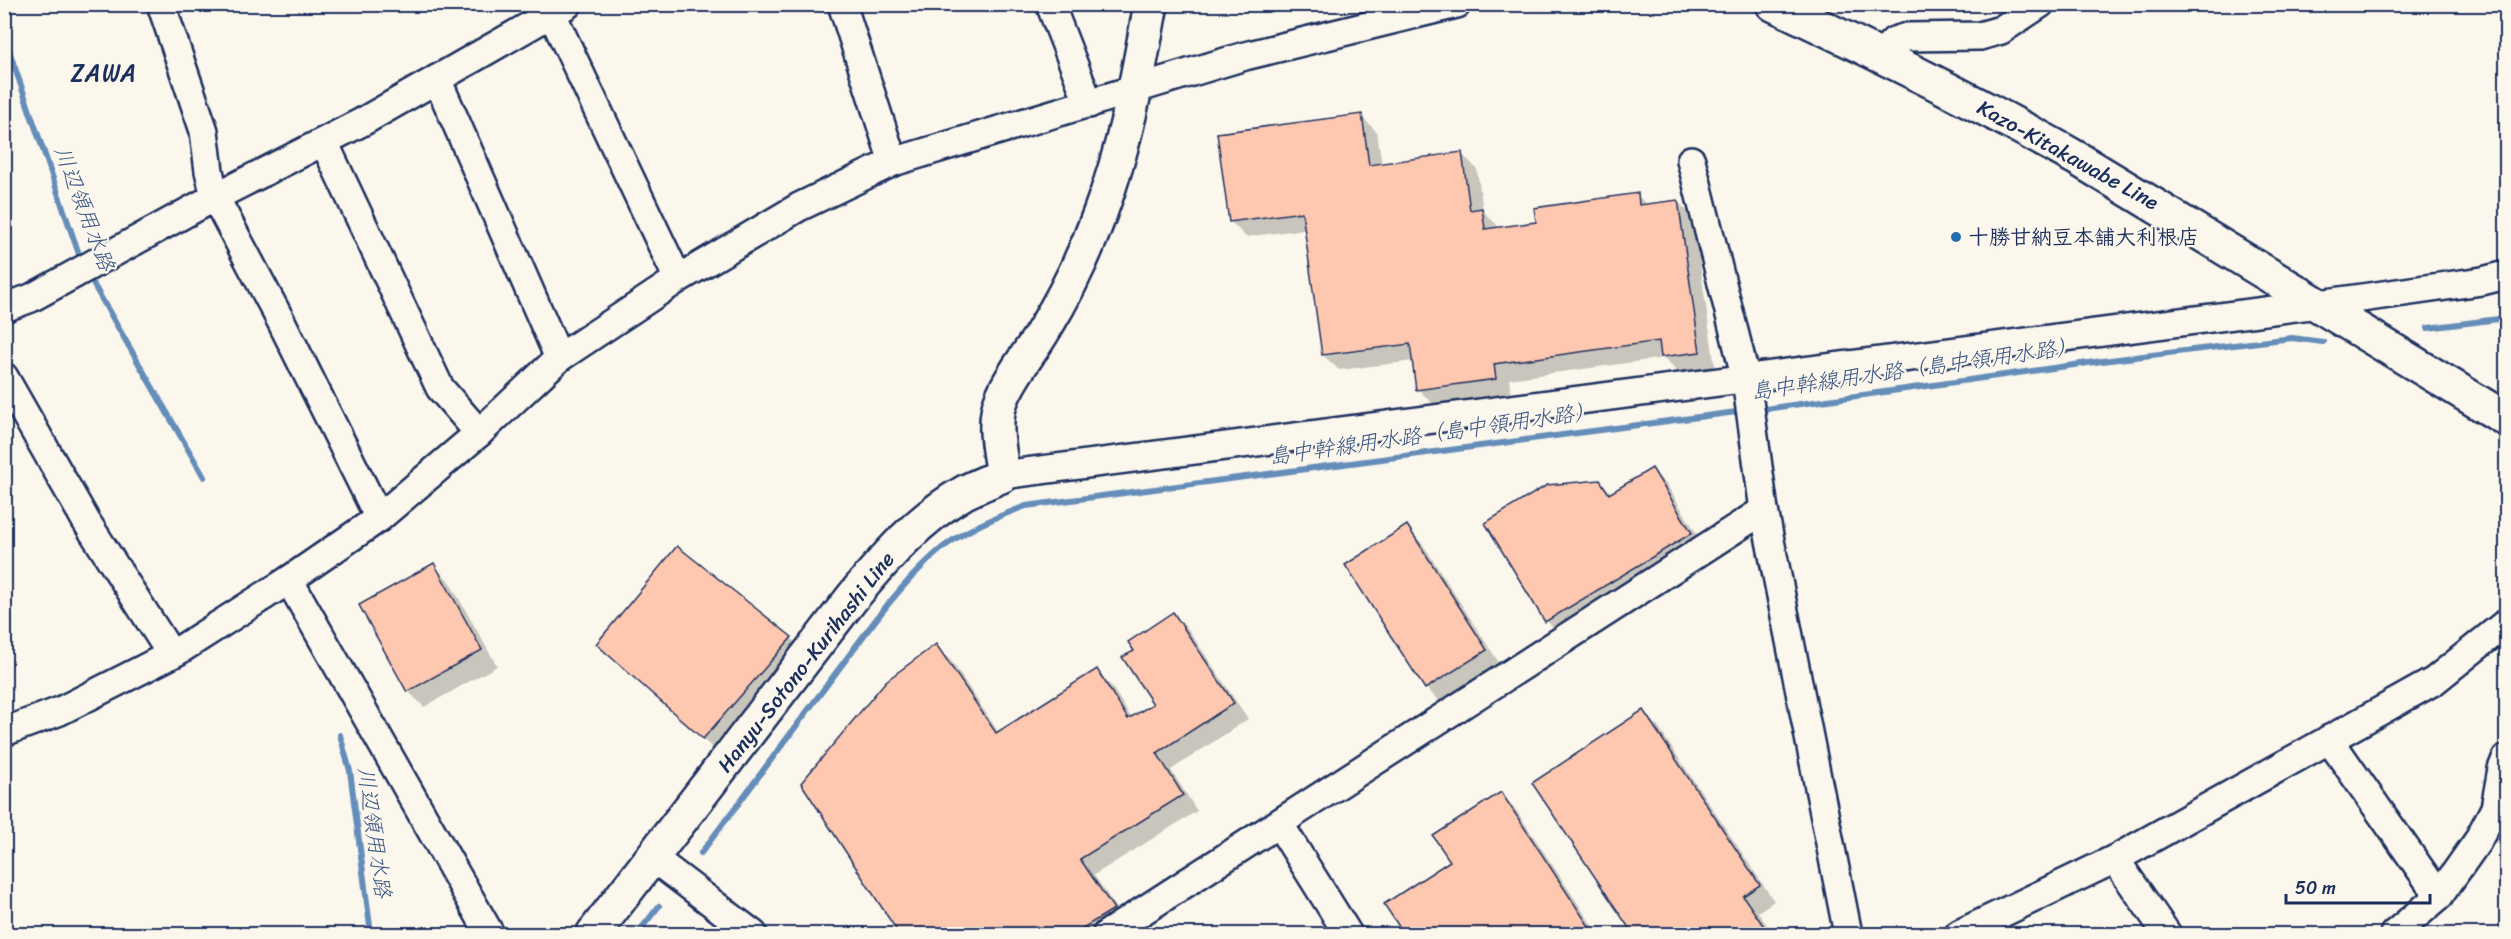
<svg xmlns="http://www.w3.org/2000/svg" width="2511" height="939" font-family="Sriracha,'Klee One',sans-serif">
	<rect width="100%" height="100%" fill="#fbf7ec"/>
	<filter id="ink" filterUnits="userSpaceOnUse"><feTurbulence type="fractalNoise" baseFrequency=".0167" numOctaves="2"/><feDisplacementMap in="SourceGraphic" scale="12" xChannelSelector="R" yChannelSelector="G"/><feConvolveMatrix kernelMatrix="1 2 1 2 8 2 1 2 1" color-interpolation-filters="sRGB"/></filter>
	<g filter="url(#ink)">
		<g fill="#0003">
			<polygon points="1361,116 1377,132 1382,165 1461,153 1477,169 1483,211 1497,225 1498,229 1538,223 1637,195 1648,206 1677,201 1693,217 1715,367 1679,373 1664,358 1509,379 1511,394 1434,405 1418,389 1414,361 1339,370 1323,355 1306,229 1246,237 1230,221"/>
			<polygon points="1651,470 1667,485 1706,549 1562,637 1547,621 1487,523 1600,481 1612,494"/>
			<polygon points="1406,527 1422,543 1501,666 1442,704 1426,688"/>
			<polygon points="677,548 791,638 807,654 719,754 598,644"/>
			<polygon points="434,565 449,581 497,666 424,707 408,691"/>
			<polygon points="1173,613 1188,629 1248,719 1171,770 1197,811 1094,875 1128,926 1113,934 901,934 803,783 936,646 952,662 999,733 1097,671 1112,687 1132,719 1156,704 1136,651"/>
			<polygon points="1643,712 1658,727 1774,901 1758,912 1773,934 1635,934 1534,784"/>
			<polygon points="1501,794 1516,810 1598,934 1406,934 1386,904 1452,862"/>
		</g>
		<g fill="none" stroke-linecap="round" stroke-linejoin="round">
			<g stroke="#658db9" stroke-width="6">
				<polyline points="4,36 82,263"/>
				<polyline points="88,275 204,477"/>
				<polyline points="2428,328 2506,318"/>
				<polyline points="1758,410 2102,361 2292,338 2323,342"/>
				<polyline points="340,735 350,771 371,934"/>
				<path d="M701,853C745,795 789,736 832,678C864,636 895,590 934,555C960,531 994,518 1026,506L1744,411"/>
				<polyline points="637,934 659,906"/>
			</g>
		</g>
		<g fill="#fec7b0" stroke="#1b2f5e" stroke-width="1.5">
			<polygon points="1362,114 1369,165 1462,152 1470,210 1482,208 1485,229 1536,222 1534,208 1638,193 1639,205 1678,200 1700,352 1661,357 1659,341 1494,364 1496,379 1416,390 1410,344 1322,355 1302,212 1229,222 1217,133"/>
			<polygon points="1652,468 1692,533 1545,622 1485,523 1547,485 1600,480 1609,494"/>
			<polygon points="1407,525 1487,650 1425,689 1345,565"/>
			<polygon points="677,546 792,637 703,739 596,644"/>
			<polygon points="434,563 482,650 407,692 359,605"/>
			<polygon points="1173,612 1234,703 1157,753 1183,795 1080,859 1114,909 1073,934 899,934 801,783 886,681 936,644 996,733 1097,669 1128,719 1153,704 1122,657 1134,651 1128,642"/>
			<polygon points="1643,710 1760,885 1743,896 1769,934 1633,934 1532,783"/>
			<polygon points="1501,792 1594,934 1404,934 1384,904 1450,861 1433,836"/>
		</g>
		<g fill="none" stroke-linecap="round" stroke-linejoin="round">
			<defs>
				<g id="minor">
					<polyline points="161,4 204,131 209,171 215,197 282,323 379,518"/>
					<polyline points="842,4 893,162"/>
					<polyline points="1050,4 1089,104"/>
					<polyline points="552,14 678,279"/>
					<polyline points="1881,54 1894,41 1907,37 1980,36 2001,30 2040,4"/>
					<polyline points="437,79 559,358"/>
					<polyline points="324,142 440,388 479,433"/>
					<polyline points="1691,160 1746,379 1764,510 1848,934"/>
					<polyline points="4,308 31,298 215,197 362,122 568,4"/>
					<polyline points="4,377 86,521 171,654"/>
					<polyline points="1003,475 2319,304 2482,281 2506,275"/>
					<polyline points="289,580 490,934"/>
					<polyline points="4,732 60,711 141,670 178,651 289,580 379,518 479,433 559,358 678,279 799,207 893,162 1245,56 1457,4"/>
					<polyline points="2329,739 2439,896"/>
					<polyline points="1280,825 1348,934"/>
					<polyline points="653,858 753,934"/>
					<polyline points="2115,859 2167,934"/>
					<polyline points="1107,934 1764,510"/>
					<polyline points="1959,934 2115,859 2434,681 2506,623"/>
					<polyline points="2394,934 2439,896 2477,842 2495,808 2502,769 2506,759"/>
				</g>
				<g id="major">
					<path d="M1773,4C1877,53 1979,103 2078,159L2506,419"/>
					<path d="M593,934L852,598C885,558 919,518 965,492C977,486 990,481 1003,475C999,450 992,422 1002,398C1012,373 1032,351 1045,328C1067,292 1086,252 1100,213C1126,145 1138,75 1151,4"/>
				</g>
			</defs>
			<use href="#minor" stroke="#1b2f5e" stroke-width="32"/>
			<use href="#major" stroke="#1b2f5e" stroke-width="38"/>
			<use href="#minor" stroke="#fbf7ec" stroke-width="27"/>
			<use href="#major" stroke="#fbf7ec" stroke-width="33"/>
		</g>
	</g>
	<circle fill="#1f6fb2" stroke="#fbf7ec" stroke-width="2" cx="1956" cy="237" r="6"/>
	<g text-anchor="middle" stroke-width="4.5" stroke-linejoin="round" paint-order="stroke">
		<g font-size="21" fill="#1b2f5e" stroke="#fbf7ec">
			<text transform="translate(2068 155) rotate(29)" y="7">Kazo-Kitakawabe Line</text>
			<text transform="translate(806 662) rotate(-52)" y="7">Hanyu-Sotono-Kurihashi Line</text>
		</g>
		<g font-size="21" font-weight="bold" fill="#1b2f5e" stroke="#fbf7ec" text-anchor="start">
			<text x="1968" y="244">十勝甘納豆本舗大利根店</text>
		</g>
		<g font-size="22" font-style="italic" fill="#3a5684" stroke="#fbf7ec">
			<text transform="translate(85 208) rotate(69)" y="8">川辺領用水路</text>
			<text transform="translate(1914 368) rotate(-8)" y="8">島中幹線用水路（島中領用水路）</text>
			<text transform="translate(1432 433) rotate(-8)" y="8">島中幹線用水路（島中領用水路）</text>
			<text transform="translate(375 832) rotate(82)" y="8">川辺領用水路</text>
		</g>
		<g font-size="24" letter-spacing="1.5" fill="#1b2f5e" stroke="#fbf7ec">
			<text x="104" y="81">ZAWA</text>
		</g>
	</g>
	<rect width="2511" height="939" fill="none" stroke="#fbf7ec" stroke-width="24"/>
	<rect x="12" y="12" width="2487" height="915" fill="none" stroke="#1b2f5e" stroke-width="2" filter="url(#ink)"/>
	<path d="M2286 894v9h144v-9" fill="none" stroke="#1b2f5e" stroke-width="3"/>
	<text x="2295" y="894" font-size="18" fill="#1b2f5e" stroke="#fbf7ec" stroke-width="4.5" paint-order="stroke">50 m</text>
</svg>
